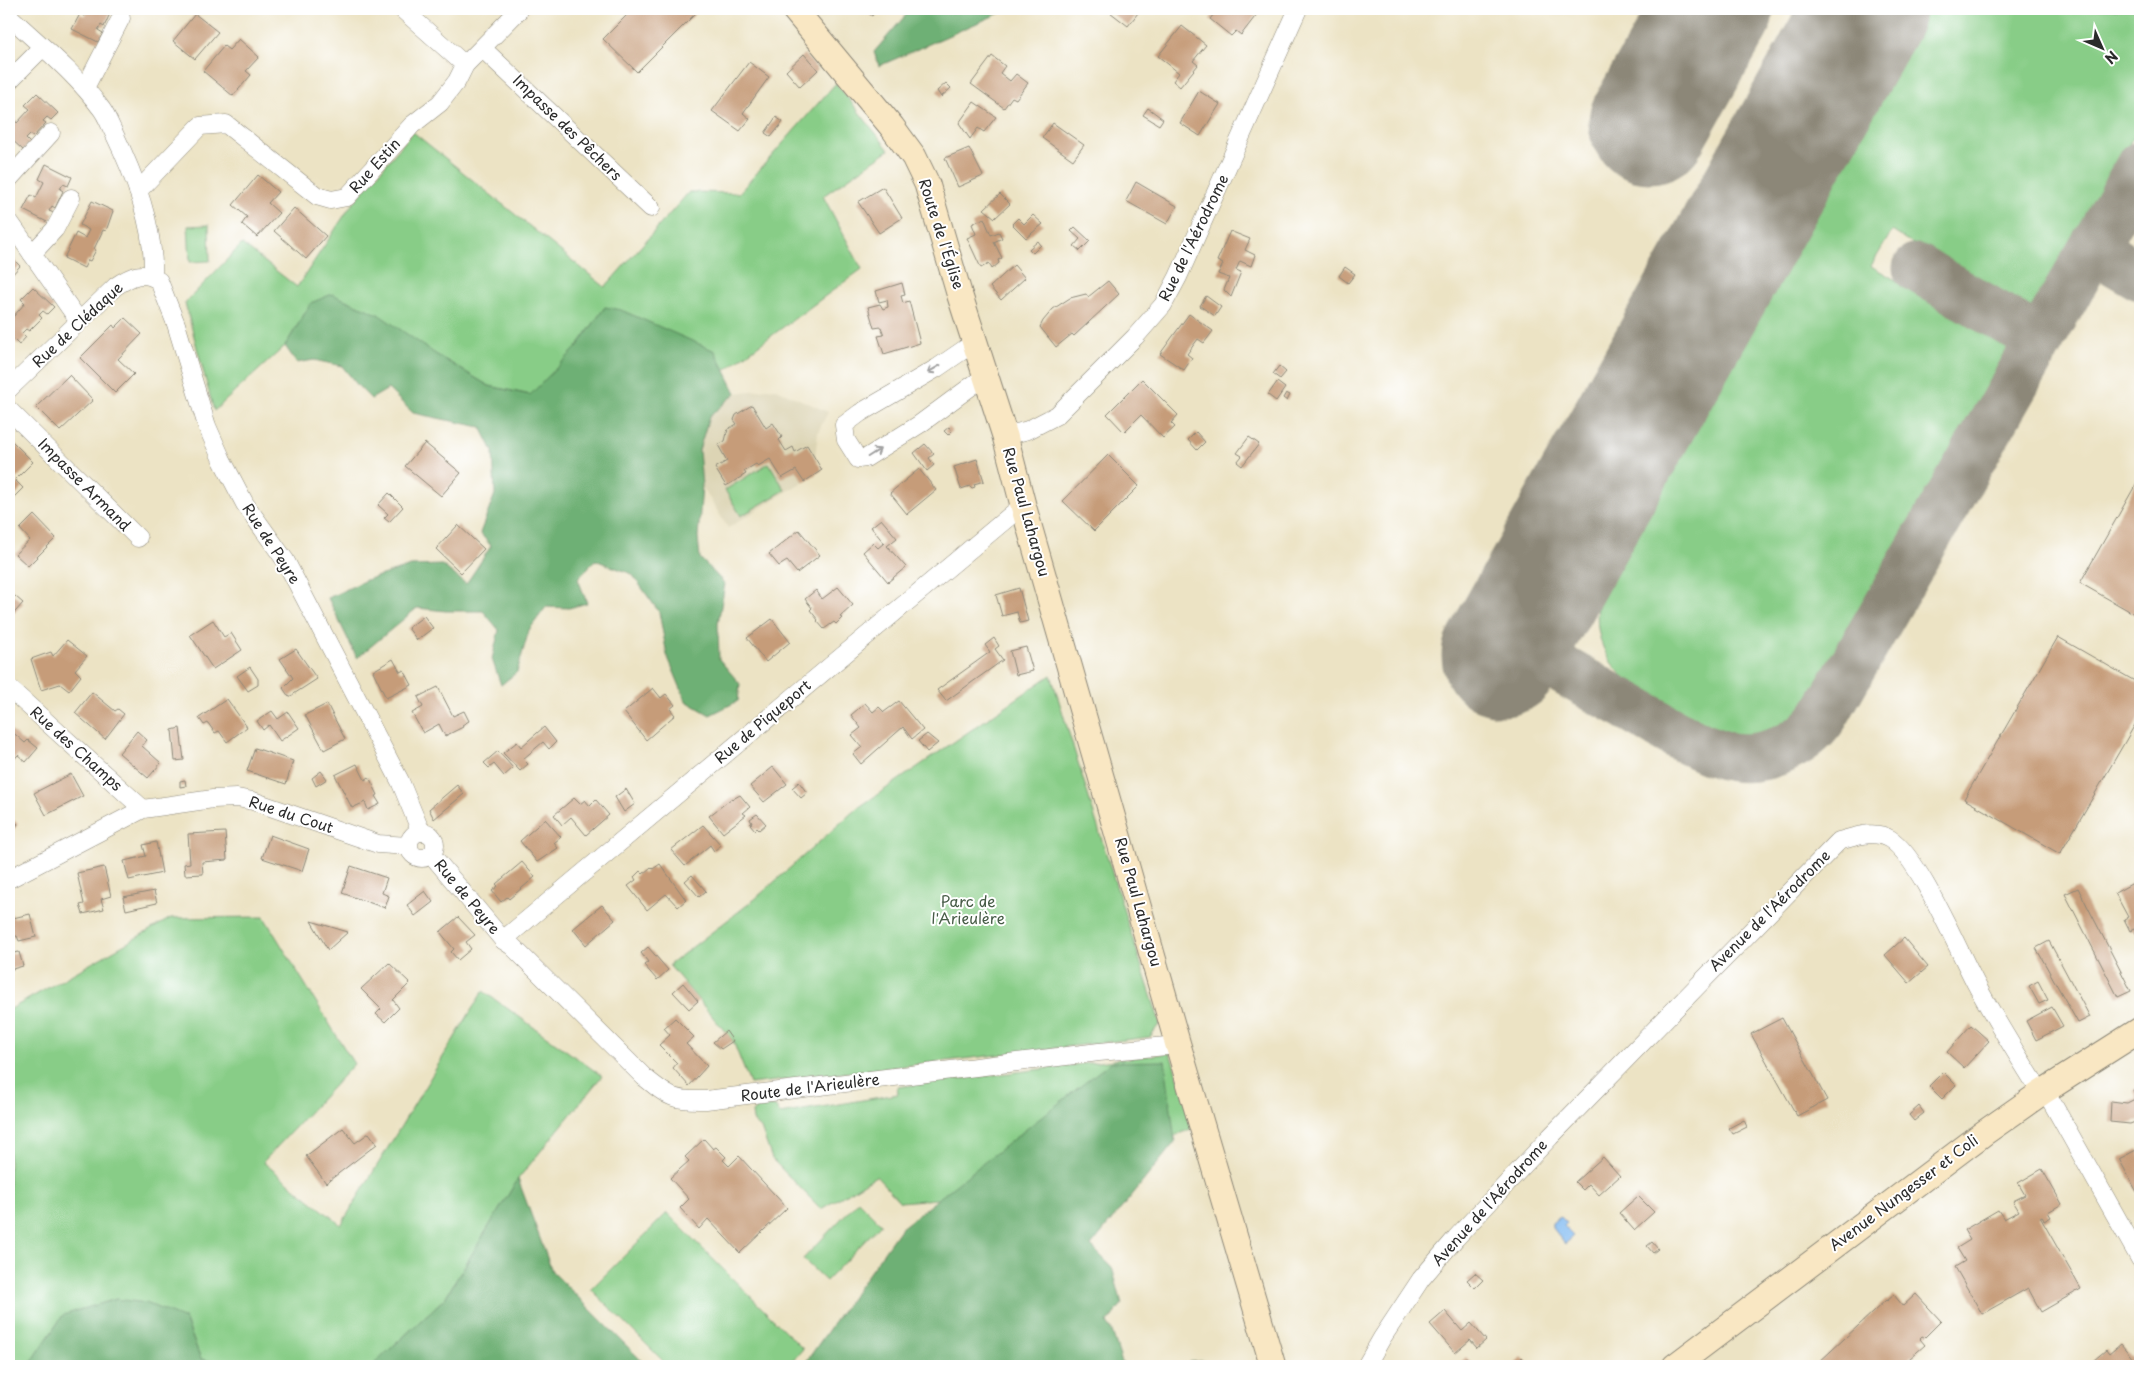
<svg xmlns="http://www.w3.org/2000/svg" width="2149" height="1375" font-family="'Playpen Sans',sans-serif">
	<rect width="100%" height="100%" fill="#fff"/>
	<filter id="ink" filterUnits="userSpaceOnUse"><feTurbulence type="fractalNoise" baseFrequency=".02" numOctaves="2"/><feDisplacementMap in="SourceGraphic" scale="10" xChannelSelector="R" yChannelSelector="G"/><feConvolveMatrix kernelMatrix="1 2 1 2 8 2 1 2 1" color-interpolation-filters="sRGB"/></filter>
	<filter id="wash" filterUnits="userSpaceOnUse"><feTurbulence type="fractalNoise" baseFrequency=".0096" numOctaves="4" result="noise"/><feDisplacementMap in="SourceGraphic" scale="20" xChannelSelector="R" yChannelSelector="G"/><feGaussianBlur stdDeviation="1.12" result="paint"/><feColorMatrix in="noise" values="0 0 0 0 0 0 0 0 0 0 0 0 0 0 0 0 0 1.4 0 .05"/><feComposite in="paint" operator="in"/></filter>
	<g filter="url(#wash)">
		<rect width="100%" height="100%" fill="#ece3c4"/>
		<polygon fill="#dcd4b4" points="774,388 828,412 818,432 815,457 822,470 728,528 702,486 699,450 709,417 736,393"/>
		<g fill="#88cd87" stroke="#5a7c59" fill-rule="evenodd">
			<path d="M1929,9H2140V125L1808,705C1804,710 1801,716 1796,719C1781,732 1754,740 1735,737C1714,734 1694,720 1676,710C1658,698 1634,689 1619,672C1598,650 1592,618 1602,591ZM1892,231L1926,252L1906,286L1871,266Z"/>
			<polygon points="836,83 889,150 823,196 862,269 725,370 715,351 605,307 577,347 531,395 489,386 437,355 311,303 285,346 214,411 185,303 242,244 297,287 350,207 413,132 605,287 689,192 739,193"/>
			<polygon points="209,225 210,261 190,262 188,226"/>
			<polygon points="769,463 785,490 741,516 725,490"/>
			<polygon points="1051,675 1127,921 1160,1023 1150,1037 750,1084 733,1041 669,965 755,899 855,810"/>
			<polygon points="264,917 354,1064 263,1162 341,1225 483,991 602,1076 518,1179 445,1298 372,1366 232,1366 201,1359 185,1318 63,1315 29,1366 9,1366 9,1010 171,918"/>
			<polygon points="1170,1053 1194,1127 1072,1188 900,1202 876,1176 821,1209 772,1159 761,1128 753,1121 752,1113 757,1108 775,1106 780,1114 898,1094 897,1087"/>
			<polygon points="858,1201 881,1224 826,1281 803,1259"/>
			<polygon points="667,1213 803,1349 787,1366 668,1366 591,1289"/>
		</g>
		<g fill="#6eb074" stroke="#4c6e50">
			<polygon points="911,9 1009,9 879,66 874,52"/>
			<polygon points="332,294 378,314 437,355 489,386 530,395 577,347 605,307 621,310 715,351 736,393 709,417 699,450 702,486 698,537 700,558 725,584 718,623 719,659 740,684 738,701 710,715 686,701 667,655 659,612 632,574 595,560 578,579 587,603 569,608 546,607 529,630 517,672 501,685 492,659 499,630 483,611 446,611 417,608 357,658 328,598 366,580 411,566 442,565 466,584 491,546 480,533 495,494 493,451 481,427 413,413 388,389 371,399 359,387 342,366 314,360 297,363 285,346 311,303"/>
			<polygon points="1165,1061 1175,1142 1091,1246 1112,1267 1122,1304 1107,1323 1111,1329 1123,1366 803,1366 900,1229 1111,1062"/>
			<polygon points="518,1179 552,1271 647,1366 372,1366 445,1298"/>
			<polygon points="116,1299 146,1303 185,1319 201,1359 232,1366 29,1366 63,1315"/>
			<polygon points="1203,1361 1225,1366 1186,1366 1189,1362"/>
		</g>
		<polygon fill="#80baf1" stroke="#56728e" points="1560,1216 1567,1223 1564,1226 1574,1236 1565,1244 1552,1228 1552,1223"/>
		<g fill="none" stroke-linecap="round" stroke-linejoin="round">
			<g stroke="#8c8778" stroke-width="49">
				<polyline points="2099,238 2098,246 2102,254 2140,276"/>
				<polyline points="1917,268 2031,335 2034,342 2034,351"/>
				<path d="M1552,572C1538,598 1513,626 1535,653C1565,673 1597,689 1628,706C1657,723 1687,743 1720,754C1758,766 1803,747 1824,716L2140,166"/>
			</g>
			<g stroke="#8c8778" stroke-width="121">
				<polyline points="1649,123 1713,9"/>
				<polyline points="1502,656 1865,9"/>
			</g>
		</g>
		<g id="blocks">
			<g fill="#c69c79">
				<polygon points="89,9 112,9 104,27 101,25 98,30 103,33 98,42 72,29 80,14 85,16"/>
				<polygon points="633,9 700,9 637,72 603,39"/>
				<polygon points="863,9 877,9 872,16"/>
				<polygon points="1106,9 1141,9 1128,26"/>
				<polygon points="1218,9 1261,9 1241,35 1236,31 1231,36 1210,19"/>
				<polygon points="195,14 218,32 195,59 173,41"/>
				<polygon points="1182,26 1206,45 1193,61 1198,65 1180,87 1173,81 1179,73 1158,56"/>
				<polygon points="239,39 259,57 246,71 251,75 233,96 203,71 224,46 229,50"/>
				<polygon points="804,54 818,70 800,87 786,71"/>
				<polygon points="992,56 1005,66 1000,73 1010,81 1016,74 1028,83 1016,99 1012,97 1004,108 971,84"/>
				<polygon points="749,62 769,77 743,113 750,119 740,131 712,111"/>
				<polygon points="946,83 951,88 941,97 937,91"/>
				<polygon points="1199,91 1220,104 1200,136 1180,123"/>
				<polygon points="37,93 58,113 51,120 47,117 43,121 46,123 33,137 30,135 26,139 30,143 23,150 9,137 9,123 13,118 17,123 30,109 25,105"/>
				<polygon points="974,102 996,117 984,132 978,128 970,139 959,123"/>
				<polygon points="1148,108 1163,119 1159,125 1143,115"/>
				<polygon points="776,117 783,122 771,137 765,133"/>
				<polygon points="1053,123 1084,145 1073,160 1042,138"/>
				<polygon points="969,148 983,176 958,187 945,158"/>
				<polygon points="46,164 72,177 68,186 63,184 60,189 63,191 55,208 52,206 49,211 54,213 49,223 23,210 31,195 36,198 44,182 39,179"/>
				<polygon points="258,175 278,192 268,203 279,213 257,237 242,224 247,217 233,205"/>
				<polygon points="1136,182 1177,206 1167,224 1126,201"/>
				<polygon points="883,187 902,218 879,233 858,202"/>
				<polygon points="1000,194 1010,204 995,218 984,209"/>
				<polygon points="92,201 113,211 106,231 103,230 94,249 96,250 90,261 88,260 84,268 64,258 76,233 85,238 89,230 80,225"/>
				<polygon points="294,208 326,236 306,259 274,231"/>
				<polygon points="1033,215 1043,224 1026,238 1012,224 1018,218 1024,224"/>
				<polygon points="984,218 991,235 999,232 1002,238 994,242 1002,258 998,260 999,263 992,269 989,263 981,268 967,238 976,234 972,224"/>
				<polygon points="1075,227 1090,241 1080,251 1074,246 1080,239 1071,231"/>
				<polygon points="1230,231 1250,239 1245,250 1255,255 1251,266 1240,261 1236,270 1241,272 1231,297 1224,290 1229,278 1218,274 1223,264 1217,261"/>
				<polygon points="1038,241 1041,245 1033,253 1029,249"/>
				<polygon points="13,259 20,266 9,278 9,263"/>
				<polygon points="1014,265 1025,278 1001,300 990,287"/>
				<polygon points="1345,267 1355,274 1348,283 1339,276"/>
				<polygon points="1108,281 1119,294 1074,336 1072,334 1056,347 1040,327 1043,321 1053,309 1070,298 1086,294 1088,297"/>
				<polygon points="902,283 905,295 901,296 903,303 909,301 920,343 884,354 878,336 884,335 881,327 874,328 868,307 880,304 883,309 888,307 887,300 879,302 876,291"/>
				<polygon points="33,287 54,307 47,314 43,311 39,315 42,318 29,331 26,329 22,333 26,337 19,345 9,335 9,312 13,317 25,303 21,299"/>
				<polygon points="1206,296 1221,307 1215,316 1200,306"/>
				<polygon points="1189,314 1213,331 1204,343 1198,339 1187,354 1192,358 1184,370 1160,354"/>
				<polygon points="125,318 142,334 118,359 134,374 115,393 80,358 113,325 115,328"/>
				<polygon points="1279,366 1286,372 1280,379 1273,374"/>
				<polygon points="69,375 93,400 60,431 36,407"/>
				<polygon points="1142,379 1178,415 1171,423 1175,427 1163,438 1141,415 1124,432 1107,414"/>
				<polygon points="1277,382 1285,388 1276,401 1268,395"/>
				<polygon points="1286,393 1290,395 1287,401 1283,398"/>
				<polygon points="752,405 766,428 773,423 782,437 779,440 786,451 793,447 795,452 807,445 822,470 804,482 796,470 782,478 770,459 758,466 756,464 744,471 746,474 726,486 715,468 727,461 718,445 725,441 728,429 737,424 734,420 736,415"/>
				<polygon points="949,427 952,431 948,435 944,431"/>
				<polygon points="1196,432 1205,442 1197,450 1188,440"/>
				<polygon points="1249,437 1259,444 1242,466 1237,462 1242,456 1237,453"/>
				<polygon points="9,438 33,462 15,480 23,488 9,502"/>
				<polygon points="425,443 461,473 441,496 405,466"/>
				<polygon points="925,444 934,454 929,458 934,465 927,471 914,453"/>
				<polygon points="1108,455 1139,486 1094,531 1063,501"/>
				<polygon points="977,459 984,481 974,484 975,487 972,488 970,486 961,489 954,467"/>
				<polygon points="919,469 936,490 907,514 890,493"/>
				<polygon points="2140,477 2140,617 2080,583"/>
				<polygon points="389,493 403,507 389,522 384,518 388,514 378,505"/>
				<polygon points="34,515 56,538 28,566 15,554 30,540 20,529"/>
				<polygon points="881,519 897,538 887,546 906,567 888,582 863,552 873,543 878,548 884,543 871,527"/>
				<polygon points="458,525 484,549 461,573 436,549"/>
				<polygon points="799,530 820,555 797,573 787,561 779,566 769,554"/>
				<polygon points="838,587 853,605 840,617 842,618 836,624 834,622 824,629 817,621 818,620 810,610 812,608 805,599 816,590 822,599"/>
				<polygon points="1019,588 1028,621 1020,623 1017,612 1002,616 996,595"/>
				<polygon points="9,591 23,603 9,619"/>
				<polygon points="424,616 433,628 417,640 408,628"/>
				<polygon points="772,619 790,642 766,662 747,638"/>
				<polygon points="213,620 224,637 231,633 242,650 213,669 190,635"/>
				<polygon points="2058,637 2140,684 2140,716 2060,854 1964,799"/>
				<polygon points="994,638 999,646 995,649 1003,660 946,701 937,690 990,652 985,645"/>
				<polygon points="67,640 87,656 75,670 81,676 69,691 60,684 41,690 31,659 51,652 53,656"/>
				<polygon points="1026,647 1033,671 1016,675 1010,651"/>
				<polygon points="296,649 317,679 289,697 283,688 293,678 280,659"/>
				<polygon points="393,659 400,672 404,670 412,685 386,698 373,671"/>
				<polygon points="250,667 258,679 258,685 248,691 237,676"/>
				<polygon points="438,687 453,716 464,711 469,721 462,725 463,727 445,736 439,724 423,733 412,713 423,707 418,697"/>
				<polygon points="653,688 661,698 666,694 675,705 670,709 675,715 646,740 624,712"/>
				<polygon points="92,692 115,711 118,709 124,714 105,739 75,713"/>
				<polygon points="227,699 247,727 227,742 219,731 215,733 208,723 204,725 199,718"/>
				<polygon points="899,701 923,730 912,739 903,727 861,764 853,754 862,747 852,735 861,728 851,715 865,703 873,712 879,707 884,712"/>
				<polygon points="327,704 345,739 324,750 305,715"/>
				<polygon points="272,711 278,719 288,712 299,728 280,741 269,725 263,730 257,721"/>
				<polygon points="544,727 556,742 549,749 543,742 523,759 528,764 520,771 503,753 517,742 521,747"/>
				<polygon points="180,728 184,760 175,761 172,730"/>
				<polygon points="9,729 25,743 28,740 38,748 26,762 18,755 9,765"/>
				<polygon points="137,731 147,740 142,746 161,763 148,778 119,753"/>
				<polygon points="927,734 938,743 927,752 918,741"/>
				<polygon points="255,748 293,761 286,784 247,771"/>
				<polygon points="498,751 513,768 504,776 494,764 489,768 484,763"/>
				<polygon points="357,764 365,780 369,777 378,795 375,796 380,804 368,810 365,802 352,808 335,775"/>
				<polygon points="773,767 787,784 764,802 750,786"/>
				<polygon points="321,771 327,779 316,786 312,778"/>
				<polygon points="71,774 83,796 46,815 34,793"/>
				<polygon points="185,780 186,786 180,787 180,781"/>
				<polygon points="799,782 807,793 801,798 792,788"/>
				<polygon points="457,785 464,794 434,819 429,809"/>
				<polygon points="626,789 635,804 624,812 615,797"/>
				<polygon points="740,795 750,807 743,813 746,815 723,833 709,816 732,798 733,799"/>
				<polygon points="574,798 580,804 585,800 590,806 596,800 609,815 586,835 571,817 562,825 554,815"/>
				<polygon points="757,814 766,824 759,830 757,828 755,830 750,824 752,823 750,819"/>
				<polygon points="9,816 18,824 11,833 13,836 9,841"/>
				<polygon points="545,819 561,837 554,843 558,848 537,862 520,841"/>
				<polygon points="703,825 721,845 714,851 710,845 685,866 671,850"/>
				<polygon points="225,832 227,860 202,862 203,874 185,875 184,864 190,863 188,834"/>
				<polygon points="270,835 309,849 302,871 262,858"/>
				<polygon points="156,842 162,873 129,880 124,861 146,856 143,845"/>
				<polygon points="522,862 535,877 509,899 507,897 501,902 492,891 498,886 496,884"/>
				<polygon points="660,864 686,900 678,907 666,894 647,910 628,886 636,880 634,877 640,871 643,874 651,867 653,869"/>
				<polygon points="351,866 387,878 382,893 389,896 385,908 342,893"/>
				<polygon points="104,867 111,896 101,899 104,909 83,914 80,905 84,904 77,873"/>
				<polygon points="692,875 706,891 699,897 685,881"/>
				<polygon points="2140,879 2140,941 2134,929 2130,931 2124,919 2128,917 2115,893"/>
				<polygon points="2078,888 2131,991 2118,997 2065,894"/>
				<polygon points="154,891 157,903 126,910 123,897"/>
				<polygon points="425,891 433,902 415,916 407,905"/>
				<polygon points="602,905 615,920 586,945 573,929"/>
				<polygon points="12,914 13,918 30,914 36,937 19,941 17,936 9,937 9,915"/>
				<polygon points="458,917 475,935 466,942 471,949 458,960 451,952 454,949 440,932"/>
				<polygon points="311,921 348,932 328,950"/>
				<polygon points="1904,938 1928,967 1909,983 1885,955"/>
				<polygon points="2049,941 2090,1017 2078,1023 2036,948"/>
				<polygon points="648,947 668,970 657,980 644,965 648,962 641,953"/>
				<polygon points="19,952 23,966 9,970 9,954"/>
				<polygon points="389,963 410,983 393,1000 399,1008 385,1022 376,1014 381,1009 361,989"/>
				<polygon points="2038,981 2048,1000 2039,1004 2029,986"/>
				<polygon points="683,983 698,1001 689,1009 673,992"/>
				<polygon points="2052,1007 2063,1026 2036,1040 2026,1021"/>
				<polygon points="675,1018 694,1037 686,1044 707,1066 689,1086 673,1068 677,1063 659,1045 670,1035 664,1028"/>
				<polygon points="1782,1018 1827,1100 1797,1116 1751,1034"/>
				<polygon points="1971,1025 1989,1041 1964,1068 1947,1052"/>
				<polygon points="726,1031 733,1041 721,1049 713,1042"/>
				<polygon points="1943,1072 1956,1085 1942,1099 1929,1086"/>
				<polygon points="2140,1087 2140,1120 2130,1124 2110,1122 2111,1101 2127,1103 2137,1098 2133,1090"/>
				<polygon points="1919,1106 1924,1113 1914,1121 1909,1115"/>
				<polygon points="1744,1120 1747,1127 1733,1134 1729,1128"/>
				<polygon points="343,1128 355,1143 369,1133 377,1144 326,1183 306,1156"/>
				<polygon points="704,1139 713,1149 716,1147 726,1157 723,1160 729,1166 739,1156 787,1208 740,1253 708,1219 699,1229 680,1208 689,1199 670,1178 689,1161 685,1157"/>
				<polygon points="2138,1149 2140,1151 2140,1191 2137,1192 2119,1159"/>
				<polygon points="1603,1157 1620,1176 1599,1195 1589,1184 1583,1190 1575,1182"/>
				<polygon points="2042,1169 2062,1204 2048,1212 2051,1217 2044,1221 2042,1216 2040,1217 2081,1289 2041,1312 2028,1288 1982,1314 1955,1267 1965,1261 1957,1248 1970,1240 1964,1230 1998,1210 2004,1219 2019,1211 2013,1201 2025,1195 2018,1183"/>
				<polygon points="1638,1196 1654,1212 1634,1230 1619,1213"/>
				<polygon points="1652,1242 1658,1249 1653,1253 1647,1246"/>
				<polygon points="1475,1273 1483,1280 1475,1288 1467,1280"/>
				<polygon points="1916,1294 1941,1321 1924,1338 1922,1337 1920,1339 1925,1345 1901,1366 1833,1366 1830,1364 1828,1366 1819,1366 1817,1364 1886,1300 1887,1301 1894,1295 1903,1306"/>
				<polygon points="1445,1311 1462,1331 1471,1323 1486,1340 1477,1348 1470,1340 1455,1353 1430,1324"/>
				<polygon points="2121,1344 2139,1366 2087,1366 2106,1350 2109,1354"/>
				<polygon points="1466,1357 1474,1366 1460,1366 1459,1364"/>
				<polygon points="1522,1357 1531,1366 1513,1366"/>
			</g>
		</g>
	</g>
	<g filter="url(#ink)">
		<use href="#blocks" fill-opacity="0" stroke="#8c8778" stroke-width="1"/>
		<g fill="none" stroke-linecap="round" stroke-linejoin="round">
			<defs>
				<g id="street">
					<polyline points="402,9 465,65"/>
					<path d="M9,16C40,45 75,73 100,107C106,114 109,123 113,131C134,174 155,227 153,276"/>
					<polyline points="482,48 651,208"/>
					<polyline points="9,81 42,48"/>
					<polyline points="85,88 121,18"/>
					<polyline points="9,179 51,133"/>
					<polyline points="138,191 200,126 226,124 317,196 331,200 347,197 412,125 440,103 457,81 465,65 520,9"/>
					<polyline points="9,221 79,321"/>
					<polyline points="32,254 55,229 71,198"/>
					<polyline points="975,342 937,368 860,413 844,425 846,440 858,459 866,458 920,424 977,382 987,380"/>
					<path d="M9,389L116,286C130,277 143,269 159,281L176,324L207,426L222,460L245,504L285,560L400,781L421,832"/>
					<polyline points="9,410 138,538"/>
					<polyline points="1005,436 1028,430 1057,415 1135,337 1163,305 1178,277 1298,9"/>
					<polyline points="9,688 143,809"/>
					<circle cx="422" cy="845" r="13"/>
					<path d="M431,854L503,940L512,946L644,1077C670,1098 673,1101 706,1100L1099,1052L1178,1045"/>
					<polyline points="9,879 143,809 213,799 237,798 253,801 378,844 408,846"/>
					<polyline points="503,940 1023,505"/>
					<path d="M1366,1366L1382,1338L1421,1279L1456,1238L1550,1137L1839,841C1855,837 1874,829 1890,839C1919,857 1957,948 1975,982C1995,1020 2018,1056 2041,1093L2050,1099L2140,1259"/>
				</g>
				<g id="secondary">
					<polyline points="794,9 892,127 914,157 927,184 959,293 1005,436 1023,505 1178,1045 1273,1366"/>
					<polyline points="1675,1366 1984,1133 2041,1093 2140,1030"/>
				</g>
			</defs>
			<use href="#street" stroke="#8c8778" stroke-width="19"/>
			<use href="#secondary" stroke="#8c8778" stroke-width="27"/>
			<use href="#street" stroke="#fff" stroke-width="18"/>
			<use href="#secondary" stroke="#f9e7c3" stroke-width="25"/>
		</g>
		<defs><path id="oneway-shaft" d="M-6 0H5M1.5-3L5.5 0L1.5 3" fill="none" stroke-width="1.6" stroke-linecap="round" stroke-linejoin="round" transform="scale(1.25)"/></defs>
		<g stroke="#a0a0a0">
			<use href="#oneway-shaft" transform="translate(934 369) rotate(149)"/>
			<use href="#oneway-shaft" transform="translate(874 453) rotate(-32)"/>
		</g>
	</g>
	<g text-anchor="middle" stroke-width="4" stroke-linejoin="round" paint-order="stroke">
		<g font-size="15" fill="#2b2b2b" stroke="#fff">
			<text transform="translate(567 128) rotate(44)" y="5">Impasse des Pêchers</text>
			<text transform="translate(375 166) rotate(-48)" y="5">Rue Estin</text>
			<text transform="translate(941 234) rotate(72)" y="5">Route de l'Église</text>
			<text transform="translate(1194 238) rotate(-64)" y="5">Rue de l'Aérodrome</text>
			<text transform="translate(78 325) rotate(-43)" y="5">Rue de Clédaque</text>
			<text transform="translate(84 485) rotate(45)" y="5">Impasse Armand</text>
			<text transform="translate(1026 512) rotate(74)" y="5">Rue Paul Lahargou</text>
			<text transform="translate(271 544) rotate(57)" y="5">Rue de Peyre</text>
			<text transform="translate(763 722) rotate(-40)" y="5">Rue de Piqueport</text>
			<text transform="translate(76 749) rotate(42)" y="5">Rue des Champs</text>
			<text transform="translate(291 815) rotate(18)" y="5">Rue du Cout</text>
			<text transform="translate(467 897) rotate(50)" y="5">Rue de Peyre</text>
			<text transform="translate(1138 902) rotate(74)" y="5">Rue Paul Lahargou</text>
			<text transform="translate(1770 911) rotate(-45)" y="5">Avenue de l'Aérodrome</text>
			<text transform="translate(810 1088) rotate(-7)" y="5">Route de l'Arieulère</text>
			<text transform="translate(1904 1193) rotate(-37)" y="5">Avenue Nungesser et Coli</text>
			<text transform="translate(1490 1203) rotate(-48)" y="5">Avenue de l'Aérodrome</text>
		</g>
		<g font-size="15" fill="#475c47" stroke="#fff">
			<text x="968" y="907">Parc de<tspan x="968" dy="17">l'Arieulère</tspan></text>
		</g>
	</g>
	<rect width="2149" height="1375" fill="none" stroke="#fff" stroke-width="30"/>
	<g transform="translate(2102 48) rotate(135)" stroke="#ffffff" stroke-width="4" paint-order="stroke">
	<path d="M0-4L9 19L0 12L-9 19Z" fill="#2b2b2b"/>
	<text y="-8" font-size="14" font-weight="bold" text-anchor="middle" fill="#2b2b2b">N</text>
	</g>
</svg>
